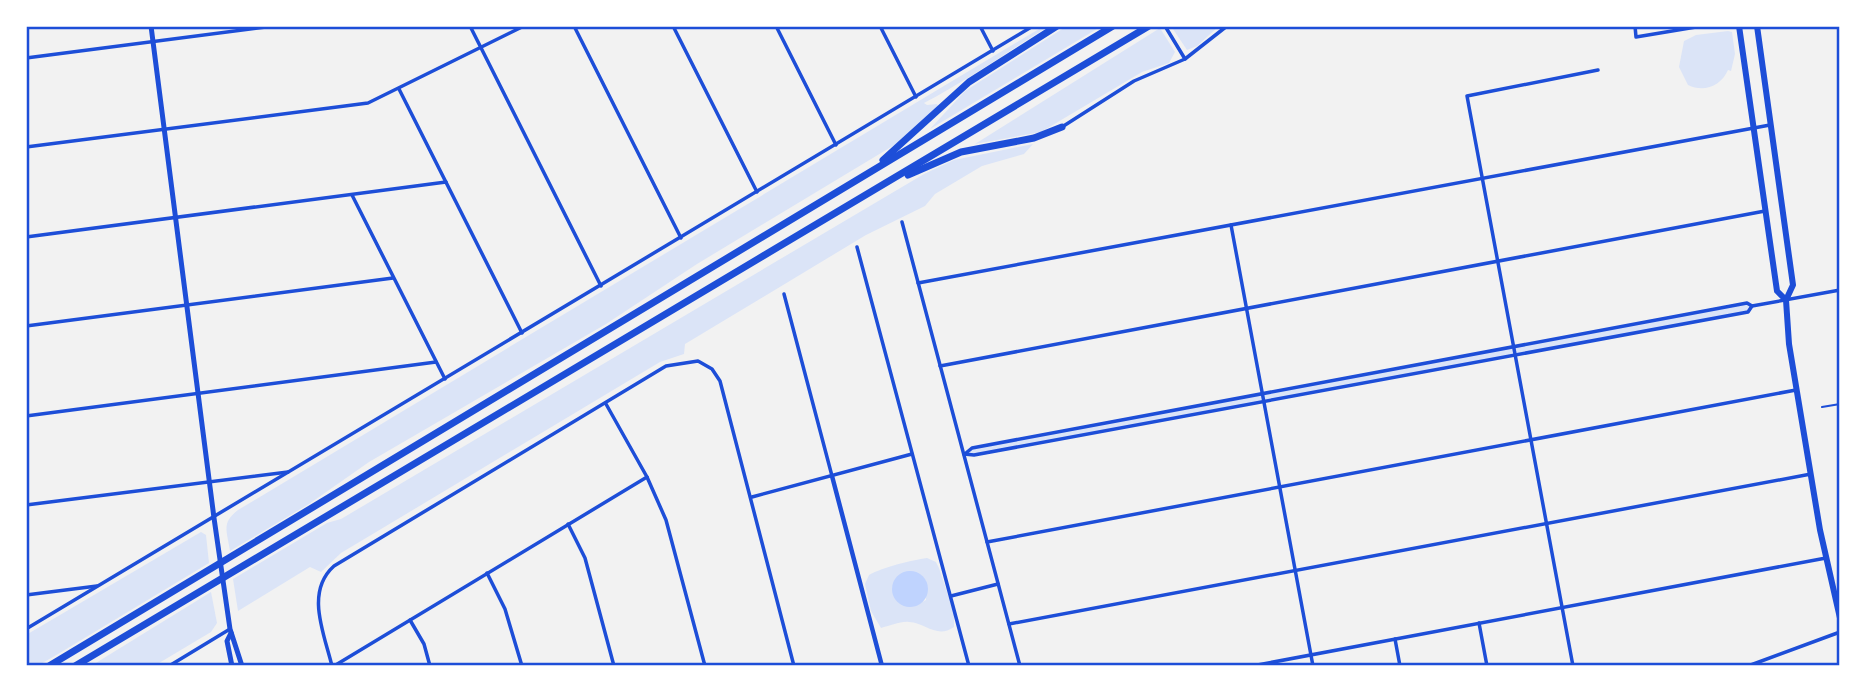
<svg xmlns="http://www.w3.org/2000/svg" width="1866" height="692" font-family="Cabin,sans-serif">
	<rect width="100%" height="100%" fill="#f2f2f2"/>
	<g fill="#dbe4f7" fill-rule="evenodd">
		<path d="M1044,26H1049C1007,52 968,80 924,103L927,105L937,104L938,106L901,141L697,264L606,324L369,462L309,504L230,551C227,531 221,523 238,510Z"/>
		<polygon points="1067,26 1102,26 930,129 965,91"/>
		<polygon points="1171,26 1219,26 1197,46 1187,50"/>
		<polygon points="1160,28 1175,52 1169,63 1142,72 1041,132 975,144"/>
		<path d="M1728,31L1732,32L1735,54L1731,71L1728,70C1721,86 1704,93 1688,85L1679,67L1684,41L1696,35Z"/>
		<polygon points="1033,144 1024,154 982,166 935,194 925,206 866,235 685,344 684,354 660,362 341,553 321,572 310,567 238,611 233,579 327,523 341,519 924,174 954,160"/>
		<polygon points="1747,303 1752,306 1748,312 974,455 964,454 972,448"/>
		<polygon points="201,532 206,535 209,563 58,654 37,666 26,666 26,635"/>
		<path d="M927,558L936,562L939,568L954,613V627C937,639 926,623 909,622C901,621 889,626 881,628L871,611L865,584L869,575C883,567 912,560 927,558ZM926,580V600L913,607L899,603L892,588Z"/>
		<polygon points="211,592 217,623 211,632 154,666 91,666"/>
	</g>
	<circle fill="#bfd3fe" cx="910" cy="589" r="18"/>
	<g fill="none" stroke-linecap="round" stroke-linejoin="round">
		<polyline stroke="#1d4ed8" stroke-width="2" points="1822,407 1840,404"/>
		<g stroke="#1d4ed8" stroke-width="3.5">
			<polyline points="470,26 601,286"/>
			<polyline points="574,26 681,238"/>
			<polyline points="673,26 757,192"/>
			<polyline points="776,26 836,145"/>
			<polyline points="880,26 916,97"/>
			<polyline points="980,26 993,51"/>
			<polyline points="1165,26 1185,59"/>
			<polyline points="1635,26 1636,37 1702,26"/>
			<polyline points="26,58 274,26"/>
			<polyline points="399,89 522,333"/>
			<polyline points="1062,127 1134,81 1185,59 1227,26"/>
			<polyline points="26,147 368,103 524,26"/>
			<polyline points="352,195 445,379"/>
			<polyline points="902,222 1020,666"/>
			<polyline points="1231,225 1313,666"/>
			<polyline points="26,237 446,182"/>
			<polyline points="857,247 969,666"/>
			<polyline points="918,283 1770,125"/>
			<polyline points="784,294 832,476"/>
			<polyline points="26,326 393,278"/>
			<polyline points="940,366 1765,211"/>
			<polyline points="606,404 647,477 666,520 705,666"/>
			<polyline points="26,416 436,362"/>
			<polyline points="966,453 972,448 1747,303 1752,306"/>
			<polyline points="964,454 974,455 1748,312 1752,306 1840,290"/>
			<polyline points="752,497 912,454"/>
			<polyline points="26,505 288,472"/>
			<polyline points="568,524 585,558 614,666"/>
			<polyline points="987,542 1796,390"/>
			<polyline points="487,573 505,609 522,666"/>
			<polyline points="26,595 97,586"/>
			<polyline points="951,596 998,584"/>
			<polyline points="410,620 424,644 430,666"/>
			<polyline points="1479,623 1487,666"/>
			<polyline points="1009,624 1811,474"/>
			<polyline points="26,629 1033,26"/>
			<polyline points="1395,639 1400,666"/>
			<polyline points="169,666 230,629"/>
			<path d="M332,666C324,633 305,592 334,566L666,366L698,361L712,369L720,381L794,666"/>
			<polyline points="334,666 647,477"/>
			<polyline points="1252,666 1826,558"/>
			<polyline points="1573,666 1467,96 1598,70"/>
			<polyline points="1748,666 1840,632"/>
		</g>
		<polyline stroke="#1d4ed8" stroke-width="4.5" points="832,476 882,666"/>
		<g stroke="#1d4ed8" stroke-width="5">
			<polyline points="151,26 214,518 230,629 242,666"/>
			<polyline points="231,633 227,641 232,666"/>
		</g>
		<g stroke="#1d4ed8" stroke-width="6">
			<polyline points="1739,26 1777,291 1786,300"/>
			<polyline points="1757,26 1793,285 1786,300 1789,344 1820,530 1840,618"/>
		</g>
		<g stroke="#1d4ed8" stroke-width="7">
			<polyline points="883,160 969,82 1057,26"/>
			<polyline points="908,175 961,152 1034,138 1062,127"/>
			<polyline points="49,666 1113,26"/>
			<polyline points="75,666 1149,26"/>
		</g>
	</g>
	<rect width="1866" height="692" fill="none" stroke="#ffffff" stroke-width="56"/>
	<rect x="28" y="28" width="1810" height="636" fill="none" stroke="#1d4ed8" stroke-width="2.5"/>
</svg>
